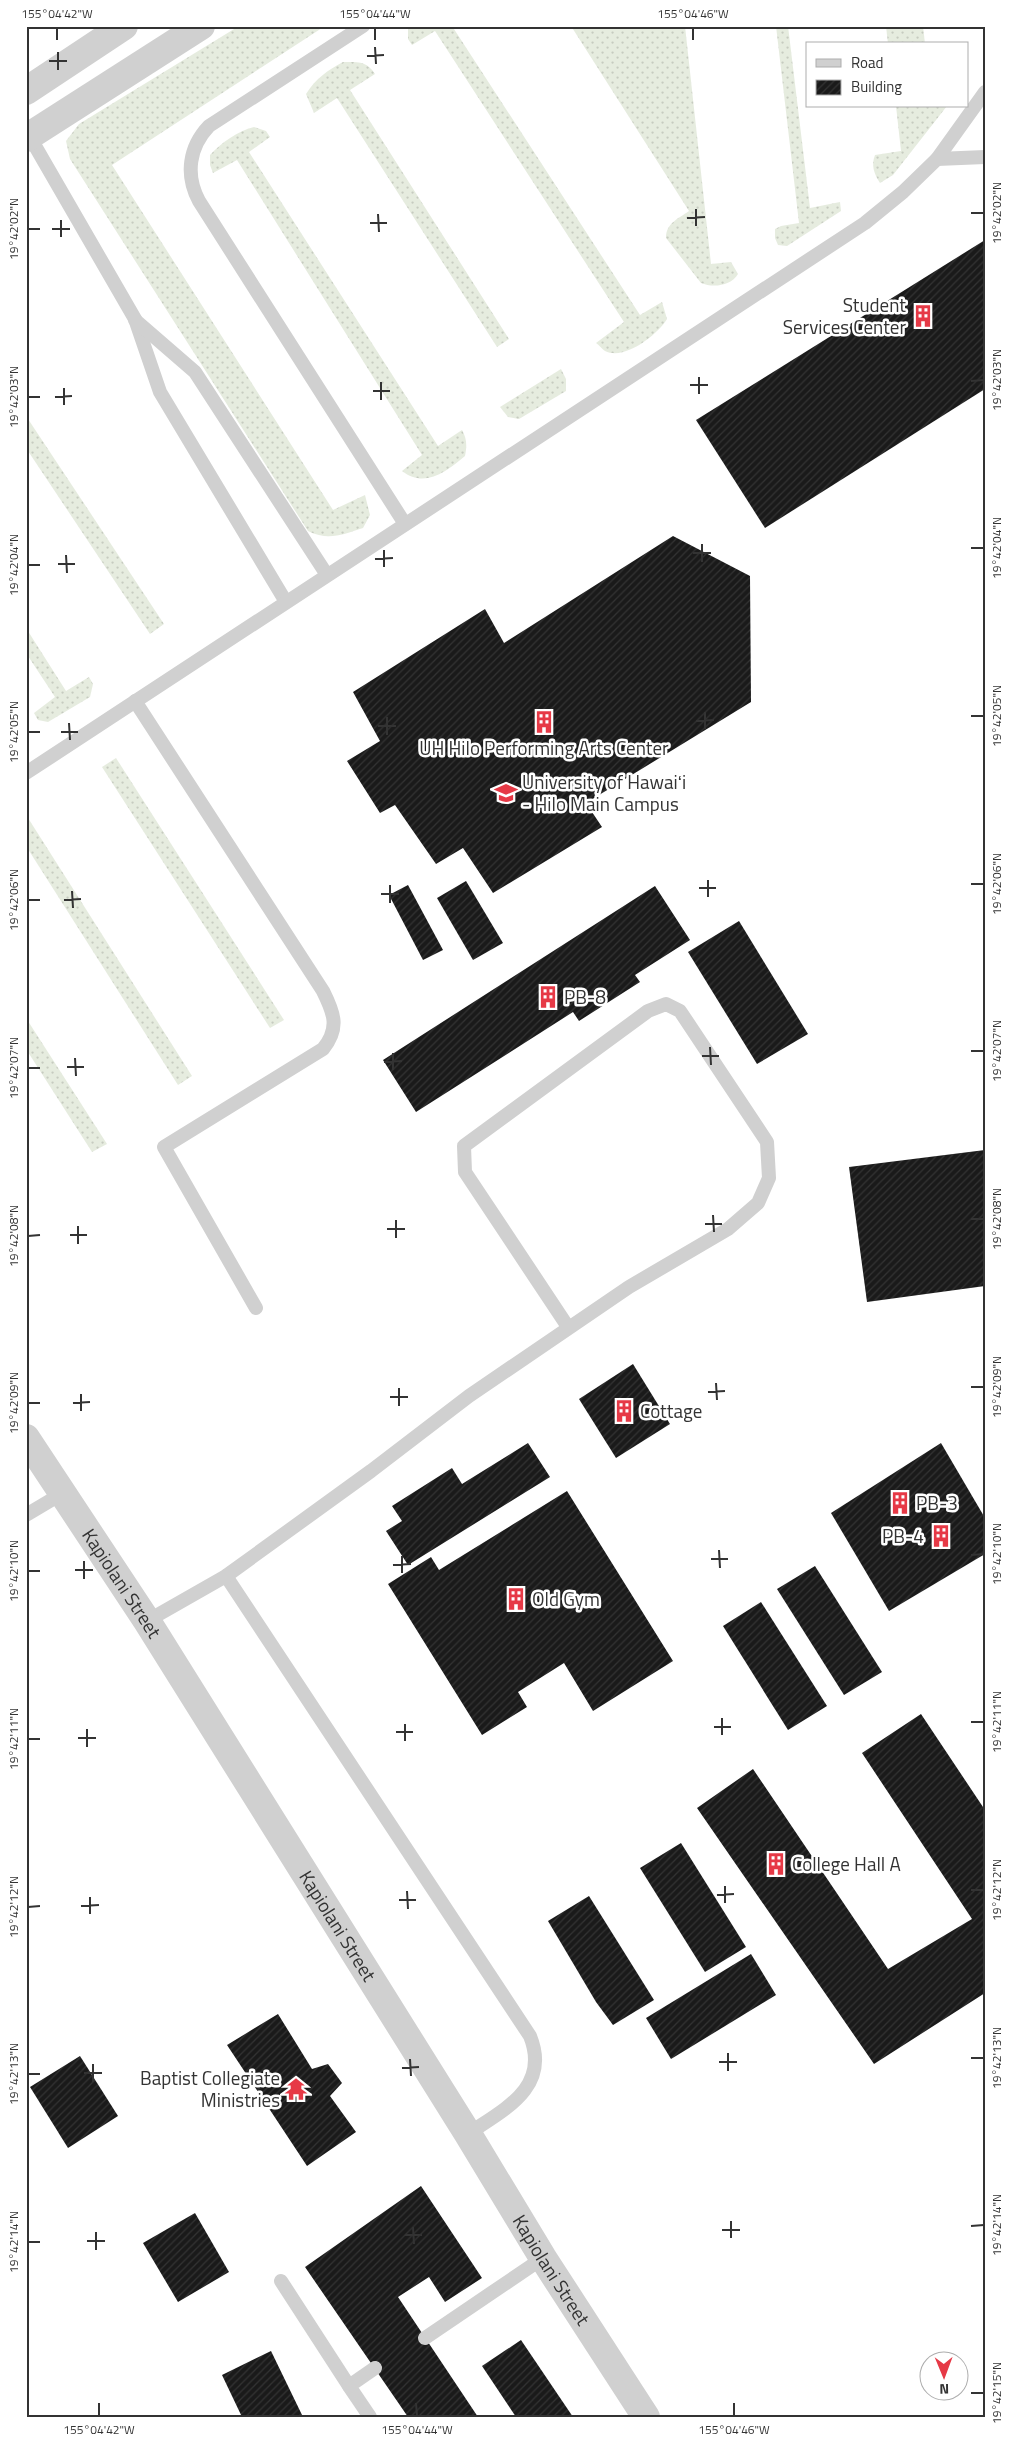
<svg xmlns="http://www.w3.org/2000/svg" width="1011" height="2443" font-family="'Titillium Web',sans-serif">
	<defs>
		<pattern id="grass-dots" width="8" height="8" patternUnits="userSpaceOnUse" patternTransform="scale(1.25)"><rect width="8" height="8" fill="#e6ecdf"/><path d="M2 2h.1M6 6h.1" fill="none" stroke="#c6cbc0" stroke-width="1.8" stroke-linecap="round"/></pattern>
		<pattern id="building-hatch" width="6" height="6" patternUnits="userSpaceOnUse" patternTransform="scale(1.25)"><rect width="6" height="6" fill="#1a1a1a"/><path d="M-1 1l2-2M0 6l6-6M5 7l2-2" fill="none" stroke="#333"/></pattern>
	</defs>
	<rect width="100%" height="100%" fill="#fff"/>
	<g fill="url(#grass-dots)">
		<path d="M239,26H325L112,165L333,510L365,495L370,515L363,528C342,535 328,541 308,531L70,159L66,141L79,124Z"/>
		<path d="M408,26H452L640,315L662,302L667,319C658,334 625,361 605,351C602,349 599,345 596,343L624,322L435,31L412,45L408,39Z"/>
		<path d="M571,26H685L711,264L731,262L738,274C731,286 713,288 701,283L666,238C666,223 678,219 689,211Z"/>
		<polygon points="776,26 788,26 810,208 840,202 841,211 787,246 778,245 775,238 775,229 781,226 799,223"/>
		<polygon points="886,26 923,26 925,44 888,44"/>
		<path d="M343,62C358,62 367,61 375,74L350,90L509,339L497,347L337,98L314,113L306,94C316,78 327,71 343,62Z"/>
		<path d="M896,106H947L893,175L880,183C874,174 871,165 875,155L901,151Z"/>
		<path d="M254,127L266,131L270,137L249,152L438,446L462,430C467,439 467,446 465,456C447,471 425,489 402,471L422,455L237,160L213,173L210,165V155C222,142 238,131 254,127Z"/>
		<polygon points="561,369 566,379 566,391 519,419 508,417 500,407"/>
		<polygon points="26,416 164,624 150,634 26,448"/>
		<polygon points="26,628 66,691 89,677 93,684 90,697 48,722 38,720 34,713 55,697 26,653"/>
		<polygon points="116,758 284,1020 270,1028 102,767"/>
		<polygon points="28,818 192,1076 178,1085 26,846"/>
		<polygon points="26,1018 107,1144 92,1152 26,1049"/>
	</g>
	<g fill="url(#building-hatch)">
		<polygon points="985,240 985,389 765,528 696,420"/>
		<polygon points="673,536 750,576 751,702 586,803 602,827 493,893 463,848 436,864 395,805 380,813 347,761 380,741 353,692 485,609 504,643"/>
		<polygon points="466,881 503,943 473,960 437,898"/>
		<polygon points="408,885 443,950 423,960 389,895"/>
		<polygon points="655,886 690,940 635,975 640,982 579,1021 573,1012 416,1112 383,1060"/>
		<polygon points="739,921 808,1034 757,1064 688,952"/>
		<polygon points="985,1150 985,1286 867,1302 849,1167"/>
		<polygon points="633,1364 670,1424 616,1458 579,1399"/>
		<polygon points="528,1443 550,1477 408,1565 386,1531 402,1521 392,1506 452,1468 462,1484"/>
		<polygon points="941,1443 985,1518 985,1554 889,1611 831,1513"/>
		<polygon points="567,1491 673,1661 593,1711 564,1663 518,1692 527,1707 482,1735 388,1584 431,1557 439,1570"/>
		<polygon points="815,1566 882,1672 844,1695 777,1589"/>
		<polygon points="761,1602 827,1706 788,1730 723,1626"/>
		<polygon points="921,1714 985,1810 985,1993 874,2064 697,1808 753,1769 888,1969 972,1919 862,1753"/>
		<polygon points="681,1843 746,1947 705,1972 640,1868"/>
		<polygon points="589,1896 654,2000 613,2025 596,2002 548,1921"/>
		<polygon points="751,1954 776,1995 671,2059 646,2018"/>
		<polygon points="278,2014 312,2069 328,2064 342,2083 330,2096 356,2132 307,2166 227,2045"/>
		<polygon points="80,2056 118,2116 68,2148 30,2087"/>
		<polygon points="421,2186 482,2278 445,2302 429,2277 398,2297 478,2417 408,2417 305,2267"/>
		<polygon points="195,2213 229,2272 178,2302 143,2243"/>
		<polygon points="521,2340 573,2417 516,2417 482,2366"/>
		<polygon points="271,2351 303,2417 242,2417 222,2375"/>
	</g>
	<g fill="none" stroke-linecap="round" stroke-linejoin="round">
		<g stroke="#d0d0d0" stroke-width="14">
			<path d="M363,26L209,126C189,147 185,175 199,201L405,524"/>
			<polyline points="27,132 135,319 160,392 286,602"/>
			<polyline points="937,159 985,157"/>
			<polyline points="135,320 195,372 327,575"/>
			<path d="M135,701L323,991C334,1013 340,1028 323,1049L164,1147L256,1308"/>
			<polyline points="26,773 865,223 903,192 937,159 985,92"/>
			<polyline points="26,1515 63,1493"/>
			<path d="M226,1576L530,2036C551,2088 503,2110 468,2134"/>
			<polyline points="147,1621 226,1576 371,1471 469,1396 629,1287 728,1229 758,1203 769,1178 767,1142 680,1011 666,1004 648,1011 464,1146 465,1172 568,1327"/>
			<polyline points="281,2281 349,2386"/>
			<polyline points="425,2338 543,2258"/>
			<polyline points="370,2417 349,2386 375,2368"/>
		</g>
		<g stroke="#d0d0d0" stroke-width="28">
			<polyline points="26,91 124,26"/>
			<polyline points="26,138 201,26"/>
			<path id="s1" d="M26,1438L147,1621L468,2134L543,2258L646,2417"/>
		</g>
	</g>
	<path fill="none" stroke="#333" stroke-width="2" d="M57,28V40M375,28V40M693,28V40M375,47L376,64M58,52V70M367,56L384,55M49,61H67M696,209V226M971,213H984M378,214L379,232M687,218L705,217M61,220V237M370,223H387M28,229H40M52,229H70M699,377V394M971,381L984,380M381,382V400M690,385H708M64,388V405M373,391H390M28,397H40M55,397L72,396M702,544V562M971,548H984M384,550V567M693,553H711M66,555L67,573M375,559L393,558M58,564H75M28,565H40M705,712V729M971,716H984M387,717V735M696,721L714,720M69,723L70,740M378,726H396M28,732H40M61,732H78M708,880V897M971,884H984M390,885V903M699,888H716M72,891L73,908M381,894H399M28,900H40M64,900L81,899M710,1047L711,1065M971,1051H984M393,1053V1070M702,1056H719M75,1058L76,1076M384,1062L402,1061M67,1067H84M28,1068H40M713,1215L714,1232M971,1219H984M396,1220V1238M705,1224H722M78,1226V1244M387,1229H405M70,1235H87M28,1236L40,1235M716,1383L717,1400M971,1387H984M399,1388V1406M708,1392L725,1391M81,1394V1411M390,1397H408M28,1403H40M73,1403L90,1402M719,1550L720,1568M971,1555L984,1554M402,1556V1573M711,1559H728M84,1561V1579M393,1565L411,1564M75,1570H93M28,1571H40M722,1718V1735M971,1722H984M405,1724V1741M714,1727H731M87,1729V1747M396,1732H413M78,1738H96M28,1739H40M725,1886V1903M971,1890H984M407,1891L408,1909M717,1895L734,1894M90,1897V1914M399,1900H416M81,1906L99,1905M28,1907L40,1906M728,2053V2071M971,2058H984M410,2059L411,2076M719,2062H737M93,2064V2082M402,2068L419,2067M84,2073H102M28,2074H40M731,2221V2238M971,2226L984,2225M413,2227L414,2244M722,2230H740M96,2232V2250M405,2235H422M87,2241H105M28,2242H40M971,2393H984M99,2403V2416M416,2403L417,2416M734,2403V2416"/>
	<defs>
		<symbol id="building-bare" viewBox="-9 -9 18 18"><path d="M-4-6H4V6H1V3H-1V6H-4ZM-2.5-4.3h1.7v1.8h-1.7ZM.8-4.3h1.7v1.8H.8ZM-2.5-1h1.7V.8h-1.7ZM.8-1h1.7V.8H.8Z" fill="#e63946" stroke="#fff" stroke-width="2.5" paint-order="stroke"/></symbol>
		<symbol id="university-bare" viewBox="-9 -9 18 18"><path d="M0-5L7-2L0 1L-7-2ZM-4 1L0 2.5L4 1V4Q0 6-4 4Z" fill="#e63946" stroke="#fff" stroke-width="2.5" paint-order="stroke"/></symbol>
		<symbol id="temple-bare" viewBox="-9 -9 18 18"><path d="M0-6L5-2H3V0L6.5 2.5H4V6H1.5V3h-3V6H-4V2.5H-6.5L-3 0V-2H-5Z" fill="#e63946" stroke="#fff" stroke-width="2.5" paint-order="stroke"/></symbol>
	</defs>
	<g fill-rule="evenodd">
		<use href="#building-bare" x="907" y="300" width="32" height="32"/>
		<use href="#building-bare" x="528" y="706" width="32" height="32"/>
		<use href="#university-bare" x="490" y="777" width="32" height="32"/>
		<use href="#building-bare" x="532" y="981" width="32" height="32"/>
		<use href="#building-bare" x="608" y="1395" width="32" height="32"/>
		<use href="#building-bare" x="884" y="1487" width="32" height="32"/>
		<use href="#building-bare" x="925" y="1520" width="32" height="32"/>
		<use href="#building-bare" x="500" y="1583" width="32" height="32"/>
		<use href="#building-bare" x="760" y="1848" width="32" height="32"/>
		<use href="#temple-bare" x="280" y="2073" width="32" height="32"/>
	</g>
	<g text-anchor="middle" stroke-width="5" stroke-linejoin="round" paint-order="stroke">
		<g font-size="19" fill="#333" stroke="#fff" text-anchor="start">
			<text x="906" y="312" text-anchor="end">Student<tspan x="906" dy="22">Services Center</tspan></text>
			<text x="544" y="755" text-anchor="middle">UH Hilo Performing Arts Center</text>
			<text x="522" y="789">University of Hawaiʻi<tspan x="522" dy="22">- Hilo Main Campus</tspan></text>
			<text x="564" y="1004">PB-8</text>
			<text x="640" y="1418">Cottage</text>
			<text x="916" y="1510">PB-3</text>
			<text x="924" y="1543" text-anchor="end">PB-4</text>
			<text x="532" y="1606">Old Gym</text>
			<text x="792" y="1871">College Hall A</text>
			<text x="280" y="2085" text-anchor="end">Baptist Collegiate<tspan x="280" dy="22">Ministries</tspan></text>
		</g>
		<g font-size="19" fill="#333" stroke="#fff">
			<text dy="7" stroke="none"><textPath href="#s1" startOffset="174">Kapiolani Street</textPath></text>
			<text dy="7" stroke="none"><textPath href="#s1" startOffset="579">Kapiolani Street</textPath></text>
			<text dy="7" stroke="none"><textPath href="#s1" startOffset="984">Kapiolani Street</textPath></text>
		</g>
	</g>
	<rect width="1011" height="2443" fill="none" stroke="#ffffff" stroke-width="55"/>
	<rect x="806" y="42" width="162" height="65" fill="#ffffff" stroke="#adadad"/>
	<rect x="816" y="59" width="25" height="8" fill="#d0d0d0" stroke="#adadad"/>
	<text x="851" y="68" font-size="15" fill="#333333">Road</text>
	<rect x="816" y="80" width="25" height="15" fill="url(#building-hatch)" stroke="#adadad"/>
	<text x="851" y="92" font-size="15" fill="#333333">Building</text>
	<g transform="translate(944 2376) rotate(179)"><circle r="24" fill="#ffffff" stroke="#adadad"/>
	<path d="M0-4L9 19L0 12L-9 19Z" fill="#e63946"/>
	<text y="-8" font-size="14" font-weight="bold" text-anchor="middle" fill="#333333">N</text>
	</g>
	<rect x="28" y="28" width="956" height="2388" fill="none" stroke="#333" stroke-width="2"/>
	<g font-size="12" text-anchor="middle" fill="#333">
		<text x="57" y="18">155°04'42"W</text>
		<text x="375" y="18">155°04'44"W</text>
		<text x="693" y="18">155°04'46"W</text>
		<text transform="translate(997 213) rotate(-90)" y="4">19°42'02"N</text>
		<text transform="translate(14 229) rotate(-90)" y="4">19°42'02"N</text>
		<text transform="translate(997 380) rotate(-90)" y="4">19°42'03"N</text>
		<text transform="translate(14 397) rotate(-90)" y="4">19°42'03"N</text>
		<text transform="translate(997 548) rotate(-90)" y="4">19°42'04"N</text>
		<text transform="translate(14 565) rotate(-90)" y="4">19°42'04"N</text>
		<text transform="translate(997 716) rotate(-90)" y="4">19°42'05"N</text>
		<text transform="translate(14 732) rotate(-90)" y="4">19°42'05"N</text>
		<text transform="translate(997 884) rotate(-90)" y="4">19°42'06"N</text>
		<text transform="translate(14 900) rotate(-90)" y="4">19°42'06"N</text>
		<text transform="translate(997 1051) rotate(-90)" y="4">19°42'07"N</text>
		<text transform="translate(14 1068) rotate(-90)" y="4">19°42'07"N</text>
		<text transform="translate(997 1219) rotate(-90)" y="4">19°42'08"N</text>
		<text transform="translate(14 1236) rotate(-90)" y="4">19°42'08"N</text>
		<text transform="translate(997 1387) rotate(-90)" y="4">19°42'09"N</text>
		<text transform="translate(14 1403) rotate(-90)" y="4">19°42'09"N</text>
		<text transform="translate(997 1554) rotate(-90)" y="4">19°42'10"N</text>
		<text transform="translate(14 1571) rotate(-90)" y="4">19°42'10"N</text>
		<text transform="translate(997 1722) rotate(-90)" y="4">19°42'11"N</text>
		<text transform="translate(14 1739) rotate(-90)" y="4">19°42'11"N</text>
		<text transform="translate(997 1890) rotate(-90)" y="4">19°42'12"N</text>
		<text transform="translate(14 1907) rotate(-90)" y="4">19°42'12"N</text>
		<text transform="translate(997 2058) rotate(-90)" y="4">19°42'13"N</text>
		<text transform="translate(14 2074) rotate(-90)" y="4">19°42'13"N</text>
		<text transform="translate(997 2225) rotate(-90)" y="4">19°42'14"N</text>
		<text transform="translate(14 2242) rotate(-90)" y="4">19°42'14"N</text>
		<text transform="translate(997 2393) rotate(-90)" y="4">19°42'15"N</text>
		<text x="99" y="2434">155°04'42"W</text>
		<text x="417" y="2434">155°04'44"W</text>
		<text x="734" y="2434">155°04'46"W</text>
	</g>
</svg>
